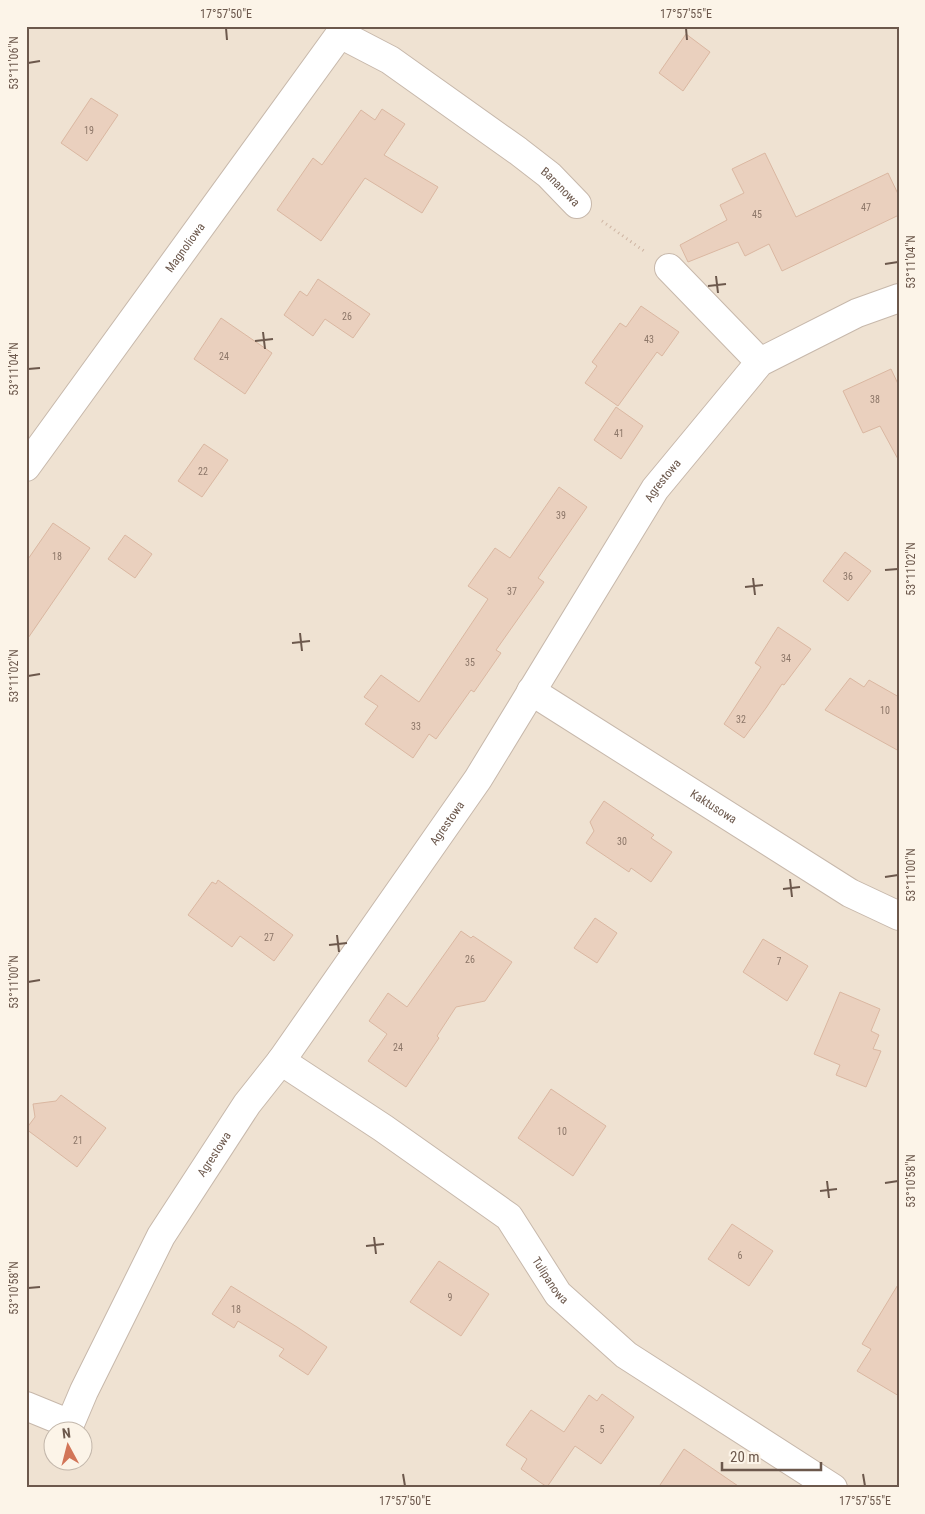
<svg xmlns="http://www.w3.org/2000/svg" width="925" height="1514" font-family="'Roboto Condensed',sans-serif">
	<rect width="100%" height="100%" fill="#f8f0e2"/>
	<path fill="#efe2d2" fill-rule="evenodd" d="M26,26H899V1488H26ZM52,1432H82V1462H52Z"/>
	<g fill="#ead0be" stroke="#dab7a1">
		<polygon points="686,34 710,52 683,91 659,73"/>
		<polygon points="91,98 118,115 87,161 61,143"/>
		<polygon points="382,109 405,124 384,155 438,187 422,213 365,178 321,241 277,210 313,158 322,165 361,110 375,120"/>
		<polygon points="765,153 796,217 888,173 899,196 899,215 782,271 769,244 745,256 738,242 688,262 680,245 727,220 720,205 744,193 732,169"/>
		<polygon points="318,279 370,314 353,338 325,319 313,336 284,315 300,291 307,296"/>
		<polygon points="641,306 679,332 662,356 657,352 618,406 585,383 597,366 592,362 620,323 626,327"/>
		<polygon points="221,318 272,353 245,394 194,359"/>
		<polygon points="891,369 899,386 899,461 880,426 863,433 843,391"/>
		<polygon points="616,407 643,426 621,459 594,440"/>
		<polygon points="204,444 228,460 202,497 178,481"/>
		<polygon points="559,487 587,507 538,578 544,582 496,650 501,653 474,692 471,690 436,739 429,734 413,758 365,724 378,706 364,697 381,675 419,702 488,599 468,586 495,548 510,558"/>
		<polygon points="53,523 90,548 26,641 26,562"/>
		<polygon points="125,535 152,554 135,578 108,559"/>
		<polygon points="845,552 871,571 848,601 823,581"/>
		<polygon points="778,627 811,649 784,685 782,684 766,708 744,738 724,724 761,667 755,663"/>
		<polygon points="850,678 864,687 869,680 899,697 899,751 825,710"/>
		<polygon points="604,801 654,835 651,838 672,852 651,882 631,868 629,872 586,843 594,831 590,822"/>
		<polygon points="218,880 293,935 274,961 240,936 232,947 188,915 212,882 216,884"/>
		<polygon points="595,918 617,933 597,963 574,948"/>
		<polygon points="461,931 471,938 473,936 512,962 485,1001 456,1007 437,1036 439,1038 406,1087 368,1061 387,1034 369,1021 388,993 407,1007"/>
		<polygon points="763,939 808,966 787,1001 743,972"/>
		<polygon points="840,992 880,1009 871,1031 879,1035 873,1049 881,1051 866,1087 836,1075 840,1065 814,1054"/>
		<polygon points="551,1089 606,1126 573,1176 518,1138"/>
		<polygon points="61,1095 106,1128 77,1167 26,1129 35,1117 33,1104 56,1101"/>
		<polygon points="732,1224 773,1251 749,1286 708,1259"/>
		<polygon points="439,1261 489,1294 461,1336 410,1302"/>
		<polygon points="899,1283 899,1396 857,1371 871,1349 862,1344"/>
		<polygon points="231,1286 297,1327 327,1347 308,1375 279,1356 284,1349 238,1321 234,1328 212,1314"/>
		<polygon points="602,1394 634,1417 601,1464 575,1446 547,1487 521,1469 527,1459 506,1445 531,1410 564,1432 589,1395 597,1401"/>
		<polygon points="684,1449 741,1488 658,1488"/>
	</g>
	<g fill="none" stroke-linecap="round" stroke-linejoin="round">
		<defs>
			<g id="street">
				<path id="s1" d="M340,34L390,60L518,151L549,175L577,204"/>
				<polyline points="669,268 760,362"/>
				<path id="s2" d="M26,467L340,34L342,26"/>
				<path id="s3" d="M531,691L850,893L899,916"/>
				<path id="s4" d="M281,1061L383,1128L509,1217L558,1294L626,1355L833,1488"/>
				<path id="s5" d="M26,1406L70,1424L84,1391L161,1236L247,1104L281,1061L478,779L655,489L760,362L857,313L899,298"/>
			</g>
		</defs>
		<use href="#street" stroke="#c7b8ab" stroke-width="30"/>
		<polyline stroke="#ceb4a2" stroke-width="3" stroke-dasharray="1 4" stroke-linecap="butt" points="602,221 644,251"/>
		<use href="#street" stroke="#fff" stroke-width="28"/>
	</g>
	<path fill="none" stroke="#6c584c" stroke-width="2" d="M226,28L227,40M686,28L687,40M28,63L40,61M885,264L898,262M716,276L718,293M708,286L726,284M263,332L265,349M255,341L273,339M28,369L40,368M885,570L898,569M753,578L755,595M745,587L763,585M300,633L302,651M292,643L310,641M28,676L40,674M885,877L898,875M790,879L792,897M783,889L800,887M337,935L339,952M329,945L347,943M28,982L40,980M827,1181L829,1198M885,1183L898,1181M820,1191L837,1189M374,1237L376,1254M366,1246L384,1244M28,1288L40,1287M403,1474L405,1486M863,1474L865,1486"/>
	<g text-anchor="middle" stroke-width="5" stroke-linejoin="round" paint-order="stroke">
		<g font-size="10" fill="#8c7668">
			<text x="89" y="134">19</text>
			<text x="866" y="211">47</text>
			<text x="757" y="218">45</text>
			<text x="347" y="320">26</text>
			<text x="649" y="343">43</text>
			<text x="224" y="360">24</text>
			<text x="875" y="403">38</text>
			<text x="619" y="437">41</text>
			<text x="203" y="475">22</text>
			<text x="561" y="519">39</text>
			<text x="57" y="560">18</text>
			<text x="848" y="580">36</text>
			<text x="512" y="595">37</text>
			<text x="786" y="662">34</text>
			<text x="470" y="666">35</text>
			<text x="885" y="714">10</text>
			<text x="741" y="723">32</text>
			<text x="416" y="730">33</text>
			<text x="622" y="845">30</text>
			<text x="269" y="941">27</text>
			<text x="470" y="963">26</text>
			<text x="779" y="965">7</text>
			<text x="398" y="1051">24</text>
			<text x="562" y="1135">10</text>
			<text x="78" y="1144">21</text>
			<text x="740" y="1259">6</text>
			<text x="450" y="1301">9</text>
			<text x="236" y="1313">18</text>
			<text x="602" y="1433">5</text>
		</g>
		<g font-size="12" fill="#6c584c" stroke="#fcf4e8">
			<text dy="4" stroke="none"><textPath href="#s1" startOffset="269">Bananowa</textPath></text>
			<text dy="4" stroke="none"><textPath href="#s2" startOffset="271">Magnoliowa</textPath></text>
			<text dy="4" stroke="none"><textPath href="#s5" startOffset="1164">Agrestowa</textPath></text>
			<text dy="4" stroke="none"><textPath href="#s3" startOffset="216">Kaktusowa</textPath></text>
			<text dy="4" stroke="none"><textPath href="#s5" startOffset="759">Agrestowa</textPath></text>
			<text dy="4" stroke="none"><textPath href="#s5" startOffset="354">Agrestowa</textPath></text>
			<text dy="4" stroke="none"><textPath href="#s4" startOffset="352">Tulipanowa</textPath></text>
		</g>
	</g>
	<rect width="925" height="1514" fill="none" stroke="#fcf4e8" stroke-width="55"/>
	<g transform="translate(68 1446) rotate(353)"><circle r="24" fill="#fcf4e8" stroke="#c2b6aa"/>
	<path d="M0-4L9 19L0 12L-9 19Z" fill="#d27558"/>
	<text y="-8" font-size="14" font-weight="bold" text-anchor="middle" fill="#6c584c">N</text>
	</g>
	<path d="M722 1462v8h99v-8" fill="none" stroke="#6c584c" stroke-width="2.5"/>
	<text x="730" y="1462" font-size="15" fill="#6c584c" stroke="#fcf4e8" stroke-width="4" paint-order="stroke">20 m</text>
	<rect x="28" y="28" width="870" height="1458" fill="none" stroke="#6c584c" stroke-width="2"/>
	<g font-size="12" text-anchor="middle" fill="#6c584c">
		<text x="226" y="18">17°57'50"E</text>
		<text x="686" y="18">17°57'55"E</text>
		<text transform="translate(14 63) rotate(-90)" y="4">53°11'06"N</text>
		<text transform="translate(911 262) rotate(-90)" y="4">53°11'04"N</text>
		<text transform="translate(14 369) rotate(-90)" y="4">53°11'04"N</text>
		<text transform="translate(911 569) rotate(-90)" y="4">53°11'02"N</text>
		<text transform="translate(14 676) rotate(-90)" y="4">53°11'02"N</text>
		<text transform="translate(911 875) rotate(-90)" y="4">53°11'00"N</text>
		<text transform="translate(14 982) rotate(-90)" y="4">53°11'00"N</text>
		<text transform="translate(911 1181) rotate(-90)" y="4">53°10'58"N</text>
		<text transform="translate(14 1288) rotate(-90)" y="4">53°10'58"N</text>
		<text x="405" y="1505">17°57'50"E</text>
		<text x="865" y="1505">17°57'55"E</text>
	</g>
</svg>
